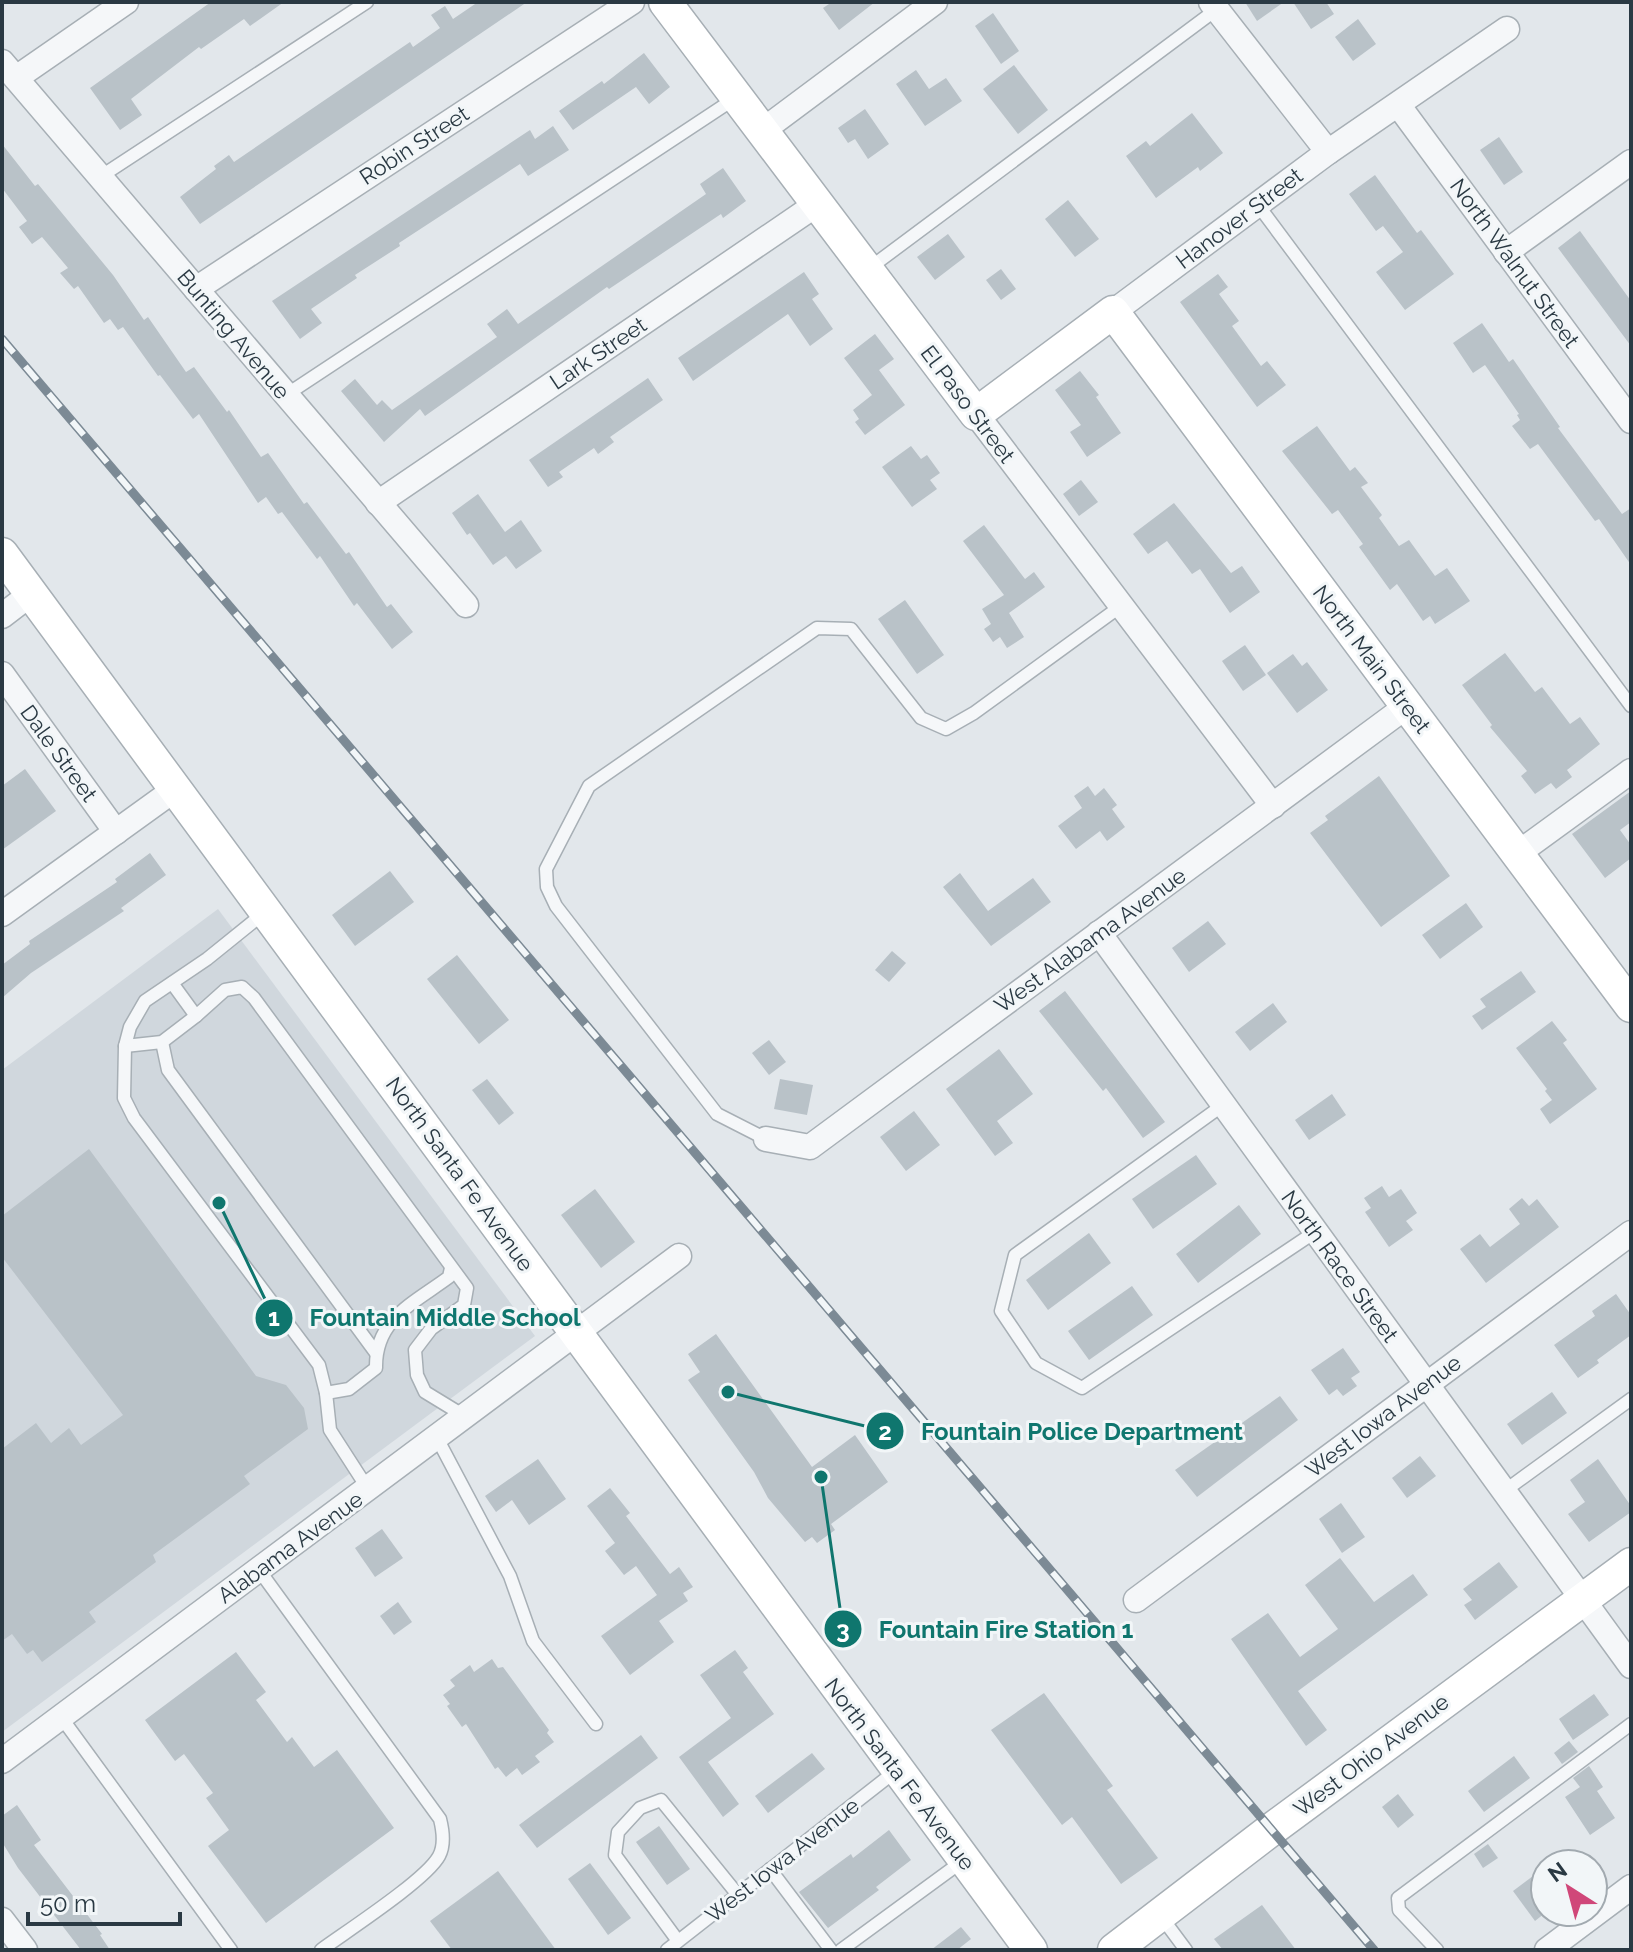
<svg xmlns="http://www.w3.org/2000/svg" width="1633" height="1952" font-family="Raleway,sans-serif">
	<rect width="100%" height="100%" fill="#e2e7eb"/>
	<polygon fill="#d0d7dd" points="218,909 535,1336 2,1732 2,1070"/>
	<g fill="#b9c2c8">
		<polygon points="211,2 284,2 250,26 244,19 201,49 199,47 131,99 142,115 120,130 90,88"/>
		<polygon points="478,2 527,2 200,224 180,197 216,169 214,166 229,155 234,162 410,42 413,47 440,28 431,15 445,6 453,19"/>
		<polygon points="832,2 875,2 839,30 823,8"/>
		<polygon points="1245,2 1284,2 1257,21"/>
		<polygon points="1293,2 1326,2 1334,14 1311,29"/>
		<polygon points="993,13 1019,51 1001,64 975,26"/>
		<polygon points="1358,19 1376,44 1353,61 1335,37"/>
		<polygon points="644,53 670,87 649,104 636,87 573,130 559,111 602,81 604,84"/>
		<polygon points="1014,65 1048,110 1018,134 983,89"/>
		<polygon points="916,70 929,89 946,78 962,101 925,126 896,84"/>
		<polygon points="865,109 889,144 868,159 855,139 848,143 838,128"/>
		<polygon points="1192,113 1223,153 1200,171 1198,167 1156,198 1126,156 1146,141 1150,146"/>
		<polygon points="553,126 569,150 528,176 520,164 399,243 400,246 355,275 357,278 311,309 322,323 300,339 272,301 530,130 535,139"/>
		<polygon points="1499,137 1523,172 1504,185 1480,150"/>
		<polygon points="2,144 35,186 38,184 113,275 144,320 148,317 186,372 194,367 227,412 229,410 261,457 268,453 304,504 307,502 346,554 349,552 387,607 391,604 413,632 392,649 357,603 354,606 320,556 317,559 282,512 278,514 266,497 258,503 199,414 193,419 160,375 158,376 123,327 118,330 110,319 104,323 78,286 74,289 60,273 68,268 42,237 32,244 19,227 27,221 2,188"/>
		<polygon points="723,168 746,201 723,218 721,214 609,289 607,287 425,416 420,409 384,442 341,391 355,379 377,405 382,400 392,410 497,337 487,324 507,309 518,324 706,194 700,184"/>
		<polygon points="1375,175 1417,233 1421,230 1454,274 1405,310 1376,272 1403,252 1383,226 1376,231 1349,194"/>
		<polygon points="1068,200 1099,239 1075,257 1045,219"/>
		<polygon points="1580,231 1631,301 1631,346 1558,248"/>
		<polygon points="948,234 965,257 935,280 917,257"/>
		<polygon points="1001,269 1016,289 1001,300 986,280"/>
		<polygon points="804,272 819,294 812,299 833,329 810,346 788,314 693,381 678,358"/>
		<polygon points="1218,274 1228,287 1219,294 1239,321 1232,326 1261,366 1267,361 1286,385 1257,407 1180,302"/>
		<polygon points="1482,323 1509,362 1513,359 1560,427 1558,428 1622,514 1631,508 1631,565 1599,519 1595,521 1538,444 1530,449 1512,426 1520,420 1517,415 1519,414 1485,365 1473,373 1453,343"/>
		<polygon points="875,334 894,359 879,370 905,405 865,435 855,422 859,419 853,410 872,395 844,358"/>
		<polygon points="1080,371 1099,395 1096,397 1121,433 1087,457 1070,432 1081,425 1055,390"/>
		<polygon points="648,378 663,400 610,437 614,442 598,454 594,448 559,472 563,477 548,487 529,460"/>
		<polygon points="1317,426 1350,471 1355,467 1368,483 1361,487 1382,515 1379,518 1399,546 1409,540 1435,576 1447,568 1470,601 1435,624 1430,616 1423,621 1397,584 1390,590 1359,547 1363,544 1338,510 1332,514 1282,451"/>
		<polygon points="911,446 921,459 927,455 940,473 930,480 937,489 912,507 882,467"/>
		<polygon points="1081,480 1098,502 1079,516 1063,494"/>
		<polygon points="478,494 505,532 521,520 542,551 516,569 506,556 493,565 470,533 467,535 452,513"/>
		<polygon points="1174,503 1231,573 1242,566 1260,592 1230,613 1200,569 1192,574 1167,541 1148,554 1133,534"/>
		<polygon points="984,525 1025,579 1034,572 1045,587 1009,613 1024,637 1007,648 1000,637 993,642 984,629 991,624 982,609 1004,595 963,541"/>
		<polygon points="905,600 944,655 917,674 878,619"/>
		<polygon points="1245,645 1266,675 1243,691 1222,661"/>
		<polygon points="1505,653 1535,692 1542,687 1570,724 1580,717 1600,744 1567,770 1572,777 1556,789 1551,783 1535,794 1521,776 1527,771 1490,727 1492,725 1462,685"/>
		<polygon points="1293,654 1302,666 1307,662 1328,690 1297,713 1267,673"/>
		<polygon points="25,769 56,811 2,850 2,786"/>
		<polygon points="1379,776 1450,876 1381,927 1310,833 1328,820 1325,816"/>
		<polygon points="1088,786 1095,796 1104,788 1117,805 1112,809 1125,827 1107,841 1100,831 1076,849 1058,826 1082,808 1074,796"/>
		<polygon points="1631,791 1631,822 1620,830 1631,845 1631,858 1605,878 1572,834"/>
		<polygon points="150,853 166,875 121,908 124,911 31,973 2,998 2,965 30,944 29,941 117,882 115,879"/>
		<polygon points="390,871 414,902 355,946 332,915"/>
		<polygon points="960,873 988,911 1033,878 1051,902 991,946 943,887"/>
		<polygon points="1466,903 1483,927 1440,959 1422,935"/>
		<polygon points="1208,921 1226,944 1189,972 1172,948"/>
		<polygon points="892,951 906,963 889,982 875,970"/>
		<polygon points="457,955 509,1020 479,1044 427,979"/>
		<polygon points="1521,971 1536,992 1482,1030 1472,1016 1486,1007 1480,999"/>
		<polygon points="1065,991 1165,1122 1143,1138 1106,1088 1103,1091 1039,1011"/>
		<polygon points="1273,1003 1287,1022 1250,1051 1235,1032"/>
		<polygon points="1552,1021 1567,1040 1563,1043 1597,1089 1550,1124 1540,1109 1552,1100 1545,1091 1547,1089 1516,1048"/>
		<polygon points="769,1040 786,1062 769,1075 752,1053"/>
		<polygon points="999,1049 1033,1094 997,1121 1013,1143 995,1156 946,1089"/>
		<polygon points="487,1079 514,1113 499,1125 472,1090"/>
		<polygon points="780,1079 813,1085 807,1115 774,1109"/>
		<polygon points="1332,1094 1346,1115 1309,1140 1295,1120"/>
		<polygon points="914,1111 940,1145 906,1171 880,1137"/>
		<polygon points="89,1149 256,1376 286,1385 304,1408 308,1429 244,1476 250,1484 153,1555 156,1562 89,1612 96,1622 42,1662 33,1650 27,1654 12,1634 2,1641 2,1449 36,1423 51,1443 69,1428 81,1445 123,1415 2,1257 2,1216"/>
		<polygon points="1196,1155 1217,1184 1153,1229 1132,1199"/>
		<polygon points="1382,1186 1389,1197 1401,1189 1417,1213 1406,1221 1413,1230 1389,1247 1365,1212 1371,1208 1364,1198"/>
		<polygon points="595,1189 635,1242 601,1268 561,1215"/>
		<polygon points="1522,1198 1529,1206 1537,1199 1559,1227 1486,1283 1460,1249 1480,1234 1490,1247 1520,1224 1509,1209"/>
		<polygon points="1239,1205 1261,1234 1198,1283 1176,1254"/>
		<polygon points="1089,1233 1111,1263 1048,1310 1026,1280"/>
		<polygon points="1132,1286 1153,1315 1089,1360 1068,1331"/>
		<polygon points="1616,1294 1631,1315 1631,1335 1597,1360 1599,1363 1578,1378 1554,1345 1595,1316 1592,1311"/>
		<polygon points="716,1334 812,1467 855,1435 888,1482 831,1524 835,1530 817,1543 812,1537 805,1542 768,1498 754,1472 688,1380 700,1372 688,1354"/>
		<polygon points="1343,1348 1360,1372 1351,1378 1357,1386 1343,1396 1337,1389 1329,1395 1311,1370"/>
		<polygon points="1552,1392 1567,1413 1522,1445 1507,1424"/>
		<polygon points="1280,1396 1298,1420 1197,1497 1175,1470"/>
		<polygon points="1420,1456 1436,1476 1407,1498 1392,1478"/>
		<polygon points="538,1459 566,1499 529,1525 512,1500 496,1512 485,1496"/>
		<polygon points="1598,1459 1631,1506 1631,1512 1589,1542 1568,1514 1585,1502 1570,1480"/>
		<polygon points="610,1488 630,1513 626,1516 670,1574 679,1567 693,1587 683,1593 688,1601 659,1621 674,1642 630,1675 601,1636 657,1595 636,1566 624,1575 605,1551 615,1543 587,1506"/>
		<polygon points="1341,1503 1365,1537 1342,1553 1319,1519"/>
		<polygon points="382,1529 403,1558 375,1577 355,1548"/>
		<polygon points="1340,1558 1374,1602 1413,1574 1428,1595 1298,1691 1327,1730 1306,1746 1231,1639 1268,1613 1300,1657 1338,1629 1305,1585"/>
		<polygon points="1499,1562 1518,1587 1475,1620 1464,1605 1472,1600 1463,1589"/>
		<polygon points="398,1602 412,1622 394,1635 380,1616"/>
		<polygon points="735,1650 748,1668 743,1672 774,1714 708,1762 739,1804 723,1817 679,1757 731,1718 700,1675"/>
		<polygon points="236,1652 266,1692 256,1700 287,1742 292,1737 314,1767 337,1750 394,1828 266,1923 208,1846 229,1830 206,1798 213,1793 184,1754 175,1761 145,1720"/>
		<polygon points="492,1659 498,1668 503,1667 549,1730 547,1733 554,1742 535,1756 540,1762 522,1775 517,1768 506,1777 498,1767 495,1769 466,1724 462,1727 447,1706 450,1704 443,1695 455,1686 450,1680 470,1665 474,1672"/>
		<polygon points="1044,1693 1113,1786 1107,1790 1158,1858 1121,1884 1072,1817 1062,1825 991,1730"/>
		<polygon points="1594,1694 1609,1715 1573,1740 1559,1719"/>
		<polygon points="641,1735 658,1758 537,1848 519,1825"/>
		<polygon points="1569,1741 1578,1752 1562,1764 1554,1753"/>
		<polygon points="812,1753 825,1769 768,1813 755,1796"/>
		<polygon points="1514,1756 1530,1778 1484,1812 1468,1791"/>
		<polygon points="1589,1766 1603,1787 1597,1791 1615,1818 1590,1835 1565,1797 1580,1787 1573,1778"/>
		<polygon points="1398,1794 1414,1815 1398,1828 1382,1807"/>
		<polygon points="17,1805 41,1840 34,1845 102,1934 100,1935 110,1950 81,1950 18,1868 2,1842 2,1816"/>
		<polygon points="659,1826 690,1869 667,1885 636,1842"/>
		<polygon points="889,1830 911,1860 876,1887 879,1890 828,1928 799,1892 851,1854 853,1858"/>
		<polygon points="1488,1844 1498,1858 1483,1868 1474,1854"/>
		<polygon points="590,1863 631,1918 608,1935 568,1879"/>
		<polygon points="1545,1867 1545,1913 1535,1921 1513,1891"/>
		<polygon points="498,1871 556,1950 452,1950 430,1921"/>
		<polygon points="1262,1905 1296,1950 1223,1950 1214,1939"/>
		<polygon points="961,1927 971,1939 957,1950 931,1950"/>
	</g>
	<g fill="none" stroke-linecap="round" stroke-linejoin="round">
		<defs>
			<g id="service">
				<polyline points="100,177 367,2"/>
				<polyline points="1258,205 1631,706"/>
				<polyline points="867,270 1217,9"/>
				<polyline points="286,395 734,99"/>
				<polyline points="264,913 207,959 145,1001 130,1027 125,1046 124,1098 134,1118 319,1365 326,1393 330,1430 368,1489"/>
				<polyline points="172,983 196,1016 225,990 242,987 254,998 467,1288 464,1305 431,1329 415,1350 417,1375 425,1392 466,1417"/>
				<polyline points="162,1042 168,1070 376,1353"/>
				<polyline points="125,1046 162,1042 196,1016"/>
				<polyline points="1223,1105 1015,1255 1001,1311 1036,1363 1082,1388 1315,1232"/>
				<polyline points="766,1139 717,1114 556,906 547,887 546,869 589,786 817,628 851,629 921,718 946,729 974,713 1121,606"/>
				<path d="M326,1393L349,1389L376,1368C375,1319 414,1303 449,1277L451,1268"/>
				<polyline points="437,1438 510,1576 533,1641 596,1724"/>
				<polyline points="1503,1492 1631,1399"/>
				<path d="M259,1570L440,1819C443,1831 445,1845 439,1856C426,1880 347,1931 321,1950"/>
				<polyline points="61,1717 231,1950"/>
				<polyline points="770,1869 831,1950"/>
				<polyline points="1160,1915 1186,1950"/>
				<polyline points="678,1941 615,1855 618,1832 640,1808 661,1800 738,1895"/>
				<polyline points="667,1950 897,1770"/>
				<polyline points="841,1950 964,1860"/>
				<polyline points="1437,1950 1399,1910 1398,1898 1631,1724"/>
			</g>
			<g id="minor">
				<polyline points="1211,2 1328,152"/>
				<polyline points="2,62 466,605"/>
				<polyline points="16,78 126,2"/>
				<polyline points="1399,106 1631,421"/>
				<polyline points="762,131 935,2"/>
				<polyline points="1506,252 1631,162"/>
				<polyline points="196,289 632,2"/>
				<polyline points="1113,312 1328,152 1507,29"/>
				<polyline points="976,414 1273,806"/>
				<polyline points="378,503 817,204"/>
				<polyline points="2,616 32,593"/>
				<polyline points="2,674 116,832"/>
				<polyline points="1517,854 1631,771"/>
				<polyline points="2,914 174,790"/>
				<polyline points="1099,933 1631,1666"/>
				<polyline points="766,1139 810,1147 1407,706"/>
				<polyline points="1136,1600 1631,1233"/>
				<polyline points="2,1761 679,1256"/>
				<polyline points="2,1920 25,1950"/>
				<polyline points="1547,1950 1631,1887"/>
			</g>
			<g id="secondary">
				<polyline points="665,2 976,414 1113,312 1631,1006"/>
				<polyline points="2,554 1031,1950"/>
				<polyline points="1114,1950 1272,1829 1631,1564"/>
			</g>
		</defs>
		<use href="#service" stroke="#a7afb5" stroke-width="15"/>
		<use href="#minor" stroke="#a7afb5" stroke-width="27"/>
		<use href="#secondary" stroke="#a7afb5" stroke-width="35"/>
		<use href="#service" stroke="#f5f7f9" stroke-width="12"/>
		<use href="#minor" stroke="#f5f7f9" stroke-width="24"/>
		<use href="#secondary" stroke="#fff" stroke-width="32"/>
		<defs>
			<polyline id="rail" points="2,339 1374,1950"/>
		</defs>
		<use href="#rail" stroke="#7c8a95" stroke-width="9"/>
		<use href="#rail" stroke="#f2f6f8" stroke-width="6" stroke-dasharray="18" stroke-linecap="butt"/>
	</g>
	<g text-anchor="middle" stroke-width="6" stroke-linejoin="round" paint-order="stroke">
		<g font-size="22" fill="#2a3943" stroke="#f2f6f8">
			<text transform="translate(414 145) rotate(-33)" y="8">Robin Street</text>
			<text transform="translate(1239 218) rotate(-37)" y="8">Hanover Street</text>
			<text transform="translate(1515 263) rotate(54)" y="8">North Walnut Street</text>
			<text transform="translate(234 334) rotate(50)" y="8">Bunting Avenue</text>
			<text transform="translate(598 353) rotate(-34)" y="8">Lark Street</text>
			<text transform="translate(968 404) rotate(53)" y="8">El Paso Street</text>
			<text transform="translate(1372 659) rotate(53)" y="8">North Main Street</text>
			<text transform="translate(59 753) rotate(54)" y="8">Dale Street</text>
			<text transform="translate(1090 940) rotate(-36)" y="8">West Alabama Avenue</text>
			<text transform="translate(460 1174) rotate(54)" y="8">North Santa Fe Avenue</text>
			<text transform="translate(1340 1266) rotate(54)" y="8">North Race Street</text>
			<text transform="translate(1383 1416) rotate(-37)" y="8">West Iowa Avenue</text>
			<text transform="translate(290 1547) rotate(-36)" y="8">Alabama Avenue</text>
			<text transform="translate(1371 1755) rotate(-37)" y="8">West Ohio Avenue</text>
			<text transform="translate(900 1774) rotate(53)" y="8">North Santa Fe Avenue</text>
			<text transform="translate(782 1860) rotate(-38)" y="8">West Iowa Avenue</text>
		</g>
	</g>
	<path fill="none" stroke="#0f766e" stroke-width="3" d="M219 1203L274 1318M728 1392L885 1431M821 1477L843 1629"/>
	<g fill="#0f766e" stroke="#f2f6f8" stroke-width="3">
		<circle cx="219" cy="1203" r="8"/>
		<circle cx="728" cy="1392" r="8"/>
		<circle cx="821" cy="1477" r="8"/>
		<circle cx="274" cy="1318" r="20"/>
		<circle cx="885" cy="1431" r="20"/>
		<circle cx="843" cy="1629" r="20"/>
	</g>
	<g font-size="24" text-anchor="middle" font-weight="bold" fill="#fff">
		<text x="274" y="1326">1</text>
		<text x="885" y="1440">2</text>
		<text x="843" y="1638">3</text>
	</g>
	<g font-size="24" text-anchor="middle" font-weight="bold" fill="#0f766e" stroke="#f2f6f8" stroke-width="6" stroke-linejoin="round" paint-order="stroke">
		<text x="445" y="1326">Fountain Middle School</text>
		<text x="1082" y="1440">Fountain Police Department</text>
		<text x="1006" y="1638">Fountain Fire Station 1</text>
	</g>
	<rect width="1633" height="1952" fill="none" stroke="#2a3943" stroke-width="8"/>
	<g transform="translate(1569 1888) rotate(324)"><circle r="38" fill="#f2f6f8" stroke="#a2aab0" stroke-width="2"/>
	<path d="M0-6L14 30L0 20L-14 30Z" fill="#d04779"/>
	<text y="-12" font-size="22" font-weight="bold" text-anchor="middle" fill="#2a3943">N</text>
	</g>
	<path d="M28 1912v12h152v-12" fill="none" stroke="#2a3943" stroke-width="4"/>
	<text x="40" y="1912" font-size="24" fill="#2a3943" stroke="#f2f6f8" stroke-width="6" paint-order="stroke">50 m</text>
</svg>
